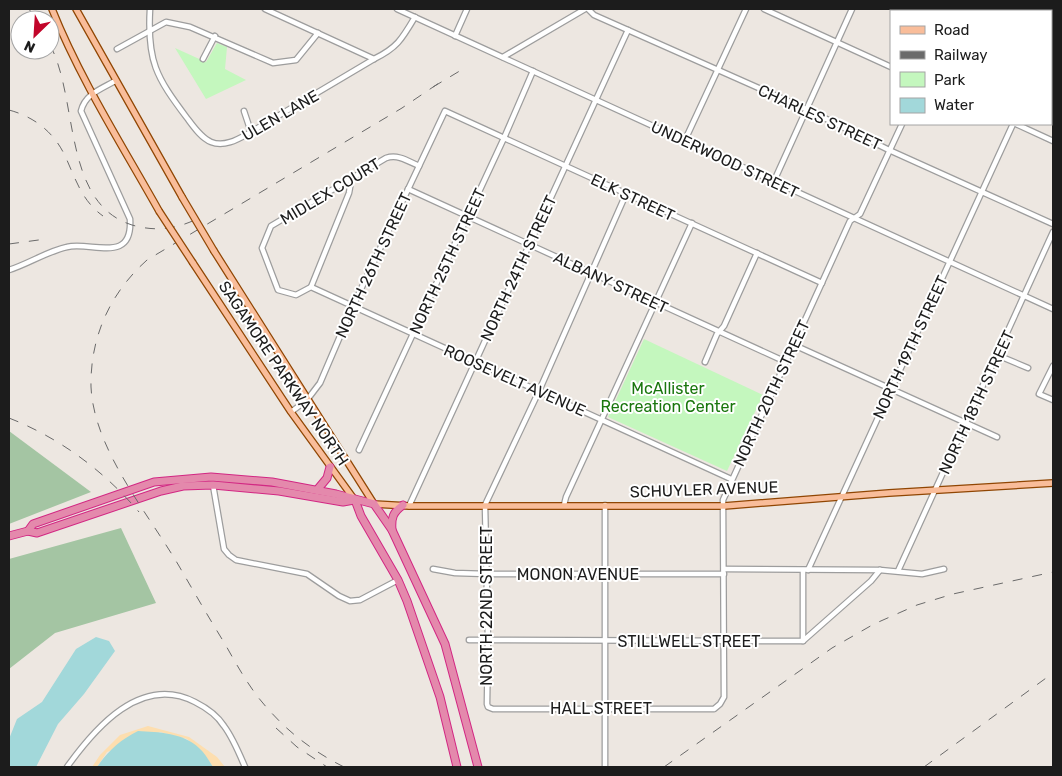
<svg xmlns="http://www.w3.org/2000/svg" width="1062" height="776" font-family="Rubik,sans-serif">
	<rect width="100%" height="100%" fill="#ede7e1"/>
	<polygon fill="#fddeaf" points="148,726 189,737 217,757 225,767 213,767 207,758 187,739 160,732 107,752 97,767 92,767 100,755 120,735"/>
	<g fill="#a4c5a3">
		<polygon points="9,431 91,492 9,524"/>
		<polygon points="121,528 156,603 55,633 9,669 9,559"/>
	</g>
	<g fill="#c4f7be">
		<polygon points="217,43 227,47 225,69 246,80 206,99 175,48 206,62"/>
		<polygon points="644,339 763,395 727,471 608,417"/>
	</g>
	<g fill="#a2d8da">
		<polygon points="96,637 109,641 115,651 84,694 58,724 36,767 9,767 9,739 17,719 42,702 76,649"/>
		<path d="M138,731C158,732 184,733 199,748C205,753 209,761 213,767H97C108,751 120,740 138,731Z"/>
	</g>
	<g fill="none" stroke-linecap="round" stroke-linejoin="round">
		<defs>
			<g id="minor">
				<path d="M150,9C147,61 156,77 187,118C193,126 201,138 211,142C225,148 240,138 251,132L374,59C397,48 402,39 415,17"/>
				<polyline points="265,9 374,59"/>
				<polyline points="397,9 1053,309"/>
				<polyline points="588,9 594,15 806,109 889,150 1053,224"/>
				<polyline points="764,9 891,67"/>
				<polyline points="949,9 954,11"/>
				<polyline points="455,36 467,9"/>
				<polyline points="1051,39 1053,33"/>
				<polyline points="117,49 166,22 190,27 273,63 296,60 318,33"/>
				<polyline points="1051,56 1053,57"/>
				<polyline points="503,57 585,9"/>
				<polyline points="203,59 215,36"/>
				<polyline points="244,111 251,132"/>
				<polyline points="1016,124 1053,141"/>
				<polyline points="685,140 746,9"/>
				<path d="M419,166C408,161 398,154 386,158L271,226L262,248L278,290L296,295L311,287L731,479"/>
				<polyline points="774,181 852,9"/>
				<polyline points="408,189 786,362"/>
				<polyline points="626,194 539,391 485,505 488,640 487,704 488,707 493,709 714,709 720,704 724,697 723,500 850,221 860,214 902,124"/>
				<path d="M9,270C28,264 48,251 67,247C91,241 133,265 130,219L81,111C85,94 101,89 115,81"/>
				<polyline points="311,287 349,193 352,176"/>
				<polyline points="794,345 997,437"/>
				<polyline points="997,355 1028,368"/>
				<polyline points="705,362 717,334 724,326 757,253"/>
				<polyline points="1053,366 1039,394 1053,400"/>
				<polyline points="291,412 307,400 320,383 353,306 445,111 822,283"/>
				<polyline points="359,450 504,138 533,71"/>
				<polyline points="213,485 224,549 229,555 236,560 307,574 339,596 350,601 360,600 398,580"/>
				<polyline points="564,505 566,497 692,223"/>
				<polyline points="605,505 605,767"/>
				<polyline points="409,506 628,30"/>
				<polyline points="433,569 455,573 487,574 724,574"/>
				<polyline points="724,569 880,570 922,574 944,569"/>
				<polyline points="803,570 803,641"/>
				<polyline points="808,570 1013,124"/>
				<polyline points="898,571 1053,232"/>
				<polyline points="469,640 803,641 871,581 880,570"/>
				<path d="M67,767C95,728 141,674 195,702C207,708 217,715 224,726C233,738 239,753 245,767"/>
			</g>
			<g id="major">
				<path d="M52,9C80,79 122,145 159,211"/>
				<polyline points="76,9 182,197"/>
				<polyline points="214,251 374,504 409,506 724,506 889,493 1053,483"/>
				<polyline points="193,263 291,412 354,499"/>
			</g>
			<g id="highway">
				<polyline points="317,490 327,478 330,467"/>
				<polyline points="355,500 361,516 398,580 407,601 440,697 457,767"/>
				<path d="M392,530C391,518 393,512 403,505"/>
				<polyline points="28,531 33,524 154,482 211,477 272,482 336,494 374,504 392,530 445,644 478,767"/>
				<polyline points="9,536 28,531 37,533 161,491 183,486 213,485 279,491 343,502 354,500"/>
			</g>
		</defs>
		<use href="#minor" stroke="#9d9d9d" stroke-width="7"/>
		<use href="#major" stroke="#904603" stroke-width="8"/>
		<use href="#highway" stroke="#d22783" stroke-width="9"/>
		<use href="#minor" stroke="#fff" stroke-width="4.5"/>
		<use href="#major" stroke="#f9bd9a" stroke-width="5.5"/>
		<use href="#highway" stroke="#e489ac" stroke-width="7"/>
		<g stroke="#6a6a6a" stroke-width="1" stroke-dasharray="10 10" stroke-linecap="butt">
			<polyline points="29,9 36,20"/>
			<path d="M50,45C79,99 62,203 132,225C156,232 177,229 199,218"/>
			<polyline points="433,87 463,69"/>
			<path d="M9,110C35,117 55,133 66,158C76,180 82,201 103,216"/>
			<polyline points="9,244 46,239"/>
			<path d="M9,418C60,438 104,471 139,512"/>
			<polyline points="276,728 297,747 327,767"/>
			<path d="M344,767C316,753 290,734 269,710C251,691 238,667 225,644C209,618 194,592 179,566C148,513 94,450 91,387C90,337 110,293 147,260L402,108L439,83"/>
			<polyline points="664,767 832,648 874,624 917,605 953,594 1053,572"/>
			<polyline points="924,767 1053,673"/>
		</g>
		<defs>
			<g id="major-bridge">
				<polyline points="182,197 214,251"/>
				<polyline points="159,211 193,263"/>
			</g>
		</defs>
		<use href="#major-bridge" stroke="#904603" stroke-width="8" stroke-linecap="butt"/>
		<use href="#major-bridge" stroke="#f9bd9a" stroke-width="5.5"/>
	</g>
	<g text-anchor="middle" stroke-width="4" stroke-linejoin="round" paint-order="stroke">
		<g font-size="16" fill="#1c1c1c" stroke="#fff">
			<text transform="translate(280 115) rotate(-30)" y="6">ULEN LANE</text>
			<text transform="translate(820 117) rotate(25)" y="6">CHARLES STREET</text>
			<text transform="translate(725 159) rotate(25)" y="6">UNDERWOOD STREET</text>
			<text transform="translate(330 191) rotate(-31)" y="6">MIDLEX COURT</text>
			<text transform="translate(633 197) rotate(25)" y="6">ELK STREET</text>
			<text transform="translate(447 261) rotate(-65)" y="6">NORTH 25TH STREET</text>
			<text transform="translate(373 265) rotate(-65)" y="6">NORTH 26TH STREET</text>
			<text transform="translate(518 268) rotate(-65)" y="6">NORTH 24TH STREET</text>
			<text transform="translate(611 282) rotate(25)" y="6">ALBANY STREET</text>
			<text transform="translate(910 347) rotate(-65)" y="6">NORTH 19TH STREET</text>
			<text transform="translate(284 373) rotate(56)" y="6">SAGAMORE PARKWAY NORTH</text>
			<text transform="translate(515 380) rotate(24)" y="6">ROOSEVELT AVENUE</text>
			<text transform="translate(771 393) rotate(-65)" y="6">NORTH 20TH STREET</text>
			<text transform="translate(976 402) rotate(-65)" y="6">NORTH 18TH STREET</text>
			<text transform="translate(704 489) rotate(-2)" y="6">SCHUYLER AVENUE</text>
			<text x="578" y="580">MONON AVENUE</text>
			<text transform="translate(486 606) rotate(-90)" y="6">NORTH 22ND STREET</text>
			<text x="689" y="647">STILLWELL STREET</text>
			<text x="601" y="714">HALL STREET</text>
		</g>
		<g font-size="16" fill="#19760d" stroke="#fff">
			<text x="668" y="394">McAllister<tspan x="668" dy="18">Recreation Center</tspan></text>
		</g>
	</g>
	<rect width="1062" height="776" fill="none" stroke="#1c1c1c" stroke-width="20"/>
	<rect x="890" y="10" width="162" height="115" fill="#ffffff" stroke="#a4a4a4"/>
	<rect x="900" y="26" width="25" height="8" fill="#f9bd9a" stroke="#a4a4a4"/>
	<text x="934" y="35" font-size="15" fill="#1c1c1c">Road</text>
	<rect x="900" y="51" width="25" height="8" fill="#6a6a6a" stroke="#a4a4a4"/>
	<text x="934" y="60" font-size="15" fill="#1c1c1c">Railway</text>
	<rect x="900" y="72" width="25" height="15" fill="#c4f7be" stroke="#a4a4a4"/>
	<text x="934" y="85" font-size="15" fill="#1c1c1c">Park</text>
	<rect x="900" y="98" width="25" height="15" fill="#a2d8da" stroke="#a4a4a4"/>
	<text x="934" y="110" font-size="15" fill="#1c1c1c">Water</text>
	<g transform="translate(35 35) rotate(205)"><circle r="24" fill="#ffffff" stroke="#a4a4a4"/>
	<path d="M0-4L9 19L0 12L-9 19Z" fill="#c2052a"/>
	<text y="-8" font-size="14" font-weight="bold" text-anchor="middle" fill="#1c1c1c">N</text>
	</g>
</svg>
